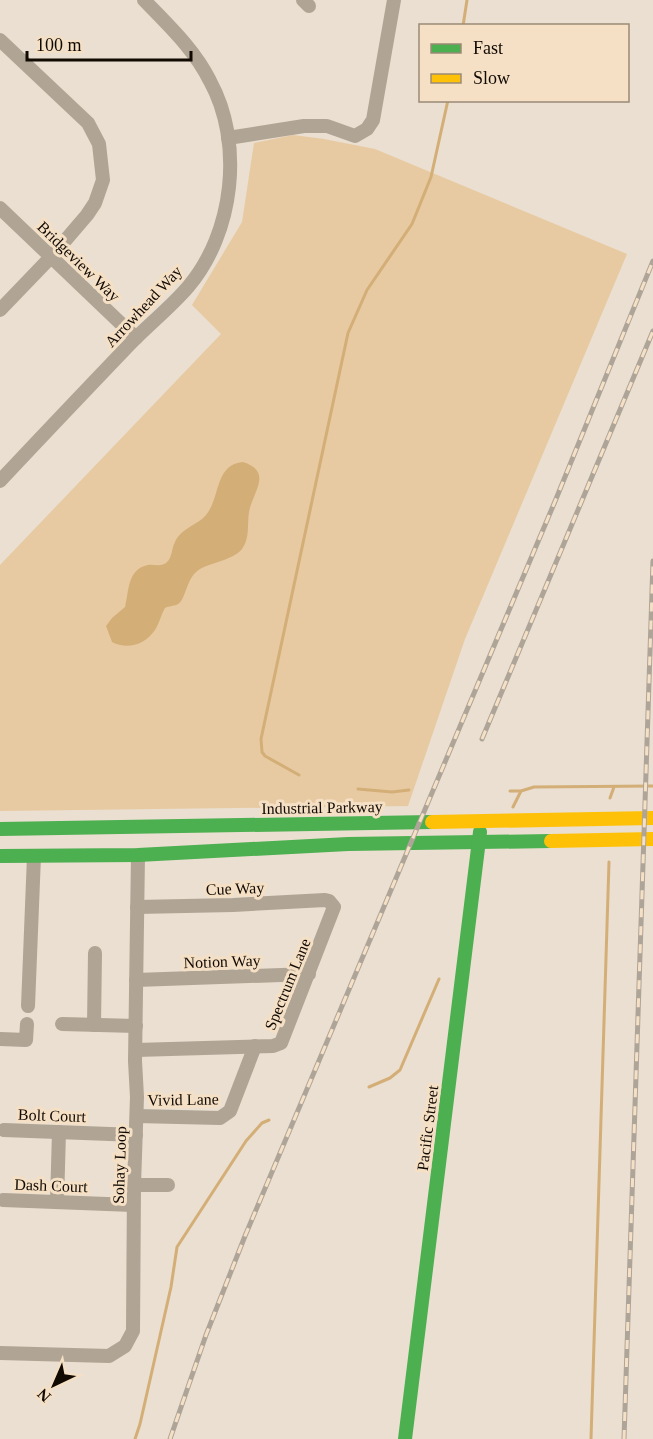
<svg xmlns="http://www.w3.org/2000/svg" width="653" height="1439" font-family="Georgia,serif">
	<rect width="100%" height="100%" fill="#eadfd0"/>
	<polygon fill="#e7caa2" points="293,135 324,139 375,149 627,254 465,639 408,806 0,811 0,565 221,334 192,305 242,222 254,143"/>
	<path fill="#d4ae77" d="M243,462C274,472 252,493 249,512C247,525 250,538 242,549C233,560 213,562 200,569C186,577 186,600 178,604C175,606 169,606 165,608C161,615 159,624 155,630C145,645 127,650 112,642L106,626L112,618L125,607C129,592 127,569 148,565C154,564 160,567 166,563C173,557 171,549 175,542C181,528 198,525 206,515C221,497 214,465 243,462Z"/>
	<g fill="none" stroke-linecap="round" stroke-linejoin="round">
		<g stroke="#d4ae77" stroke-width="3">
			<polyline points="463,26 467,0"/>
			<polyline points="299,775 265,756 262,752 261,739 348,333 367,290 412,224 431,177 448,100"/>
			<polyline points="358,789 392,792 409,790"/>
			<polyline points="510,791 520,791"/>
			<polyline points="610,798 614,787"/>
			<polyline points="513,807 521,791 534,787 653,786"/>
			<polyline points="369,1087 390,1078 400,1070 439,979"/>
			<polyline points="135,1439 140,1424 171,1287 177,1247 246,1141 262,1123 269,1120"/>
			<polyline points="591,1439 609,862"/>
		</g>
		<g stroke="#b0a494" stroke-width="14">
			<polyline points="303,0 309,6"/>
			<polyline points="0,40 88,123 99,144 103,180 95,203 87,215 51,257 0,310"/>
			<polyline points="228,138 304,126 327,126 355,136 367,129 373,120 394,0"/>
			<polyline points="0,208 136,338"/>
			<path d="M0,481C43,435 86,390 129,345C148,325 170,308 188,287C234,233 244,143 210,81C194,49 168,25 144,0"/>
			<polyline points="136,980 309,974"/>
			<polyline points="28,1006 34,856"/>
			<polyline points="62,1024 136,1026"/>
			<polyline points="94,1025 95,953"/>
			<polyline points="0,1039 26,1040 27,1024"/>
			<polyline points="136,1050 273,1046 281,1043 334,907 329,901 325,900 233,905 137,907"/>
			<polyline points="137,1116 220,1118 230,1111 255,1046"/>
			<polyline points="4,1130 136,1135"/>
			<polyline points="134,1185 168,1185"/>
			<polyline points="3,1200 133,1205"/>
			<polyline points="57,1202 59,1132"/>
			<polyline points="0,1353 109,1356 125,1346 133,1331 134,1185 137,1097 135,1061 138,855"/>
		</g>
		<g stroke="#4caf50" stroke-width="14">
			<polyline points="0,829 432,822"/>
			<polyline points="0,856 138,855 348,844 551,841"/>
			<polyline points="405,1439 480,832"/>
		</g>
		<g stroke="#ffc107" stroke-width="14">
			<polyline points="432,822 653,818"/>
			<polyline points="551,841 653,839"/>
		</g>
		<defs>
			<g id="rail">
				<polyline points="482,739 653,331"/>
				<polyline points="170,1439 206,1335 245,1236 556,499 653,261"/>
				<polyline points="624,1439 653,561"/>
			</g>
		</defs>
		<use href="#rail" stroke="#aea498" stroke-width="5"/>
		<use href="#rail" stroke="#f5e0c5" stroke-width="3" stroke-dasharray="9" stroke-linecap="butt"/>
	</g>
	<g text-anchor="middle" stroke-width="6" stroke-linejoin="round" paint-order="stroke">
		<g font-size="16" fill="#110a03" stroke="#f5e0c5">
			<text transform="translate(79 261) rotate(44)" y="6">Bridgeview Way</text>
			<text transform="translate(143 306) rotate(-47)" y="6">Arrowhead Way</text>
			<text transform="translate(322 807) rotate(-1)" y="6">Industrial Parkway</text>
			<text transform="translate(235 888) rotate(-2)" y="6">Cue Way</text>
			<text transform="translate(222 961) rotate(-2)" y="6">Notion Way</text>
			<text transform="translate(287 984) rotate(-68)" y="6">Spectrum Lane</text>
			<text transform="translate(183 1099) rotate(-1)" y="6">Vivid Lane</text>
			<text transform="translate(52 1115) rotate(2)" y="6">Bolt Court</text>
			<text transform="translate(427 1128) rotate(-83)" y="6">Pacific Street</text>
			<text transform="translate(119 1165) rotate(-88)" y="6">Sohay Loop</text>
			<text transform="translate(51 1185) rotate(2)" y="6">Dash Court</text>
		</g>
	</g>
	<rect x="419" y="24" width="210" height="78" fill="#f5e0c5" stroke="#9a8a77" stroke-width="1.5"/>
	<rect x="431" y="44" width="30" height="9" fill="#4caf50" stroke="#9a8a77" stroke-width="1.5"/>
	<text x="473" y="54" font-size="18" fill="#110a03">Fast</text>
	<rect x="431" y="74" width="30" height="9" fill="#ffc107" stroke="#9a8a77" stroke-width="1.5"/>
	<text x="473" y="84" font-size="18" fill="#110a03">Slow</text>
	<g transform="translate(54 1385) rotate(224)" stroke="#f5e0c5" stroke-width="4.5" paint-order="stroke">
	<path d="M0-4.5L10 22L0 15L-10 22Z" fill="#110a03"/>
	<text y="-9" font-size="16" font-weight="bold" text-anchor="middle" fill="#110a03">N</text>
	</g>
	<path d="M27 51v9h164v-9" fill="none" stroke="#110a03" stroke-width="3"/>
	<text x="36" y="51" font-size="18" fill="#110a03" stroke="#f5e0c5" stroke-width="4.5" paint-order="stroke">100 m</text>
</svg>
